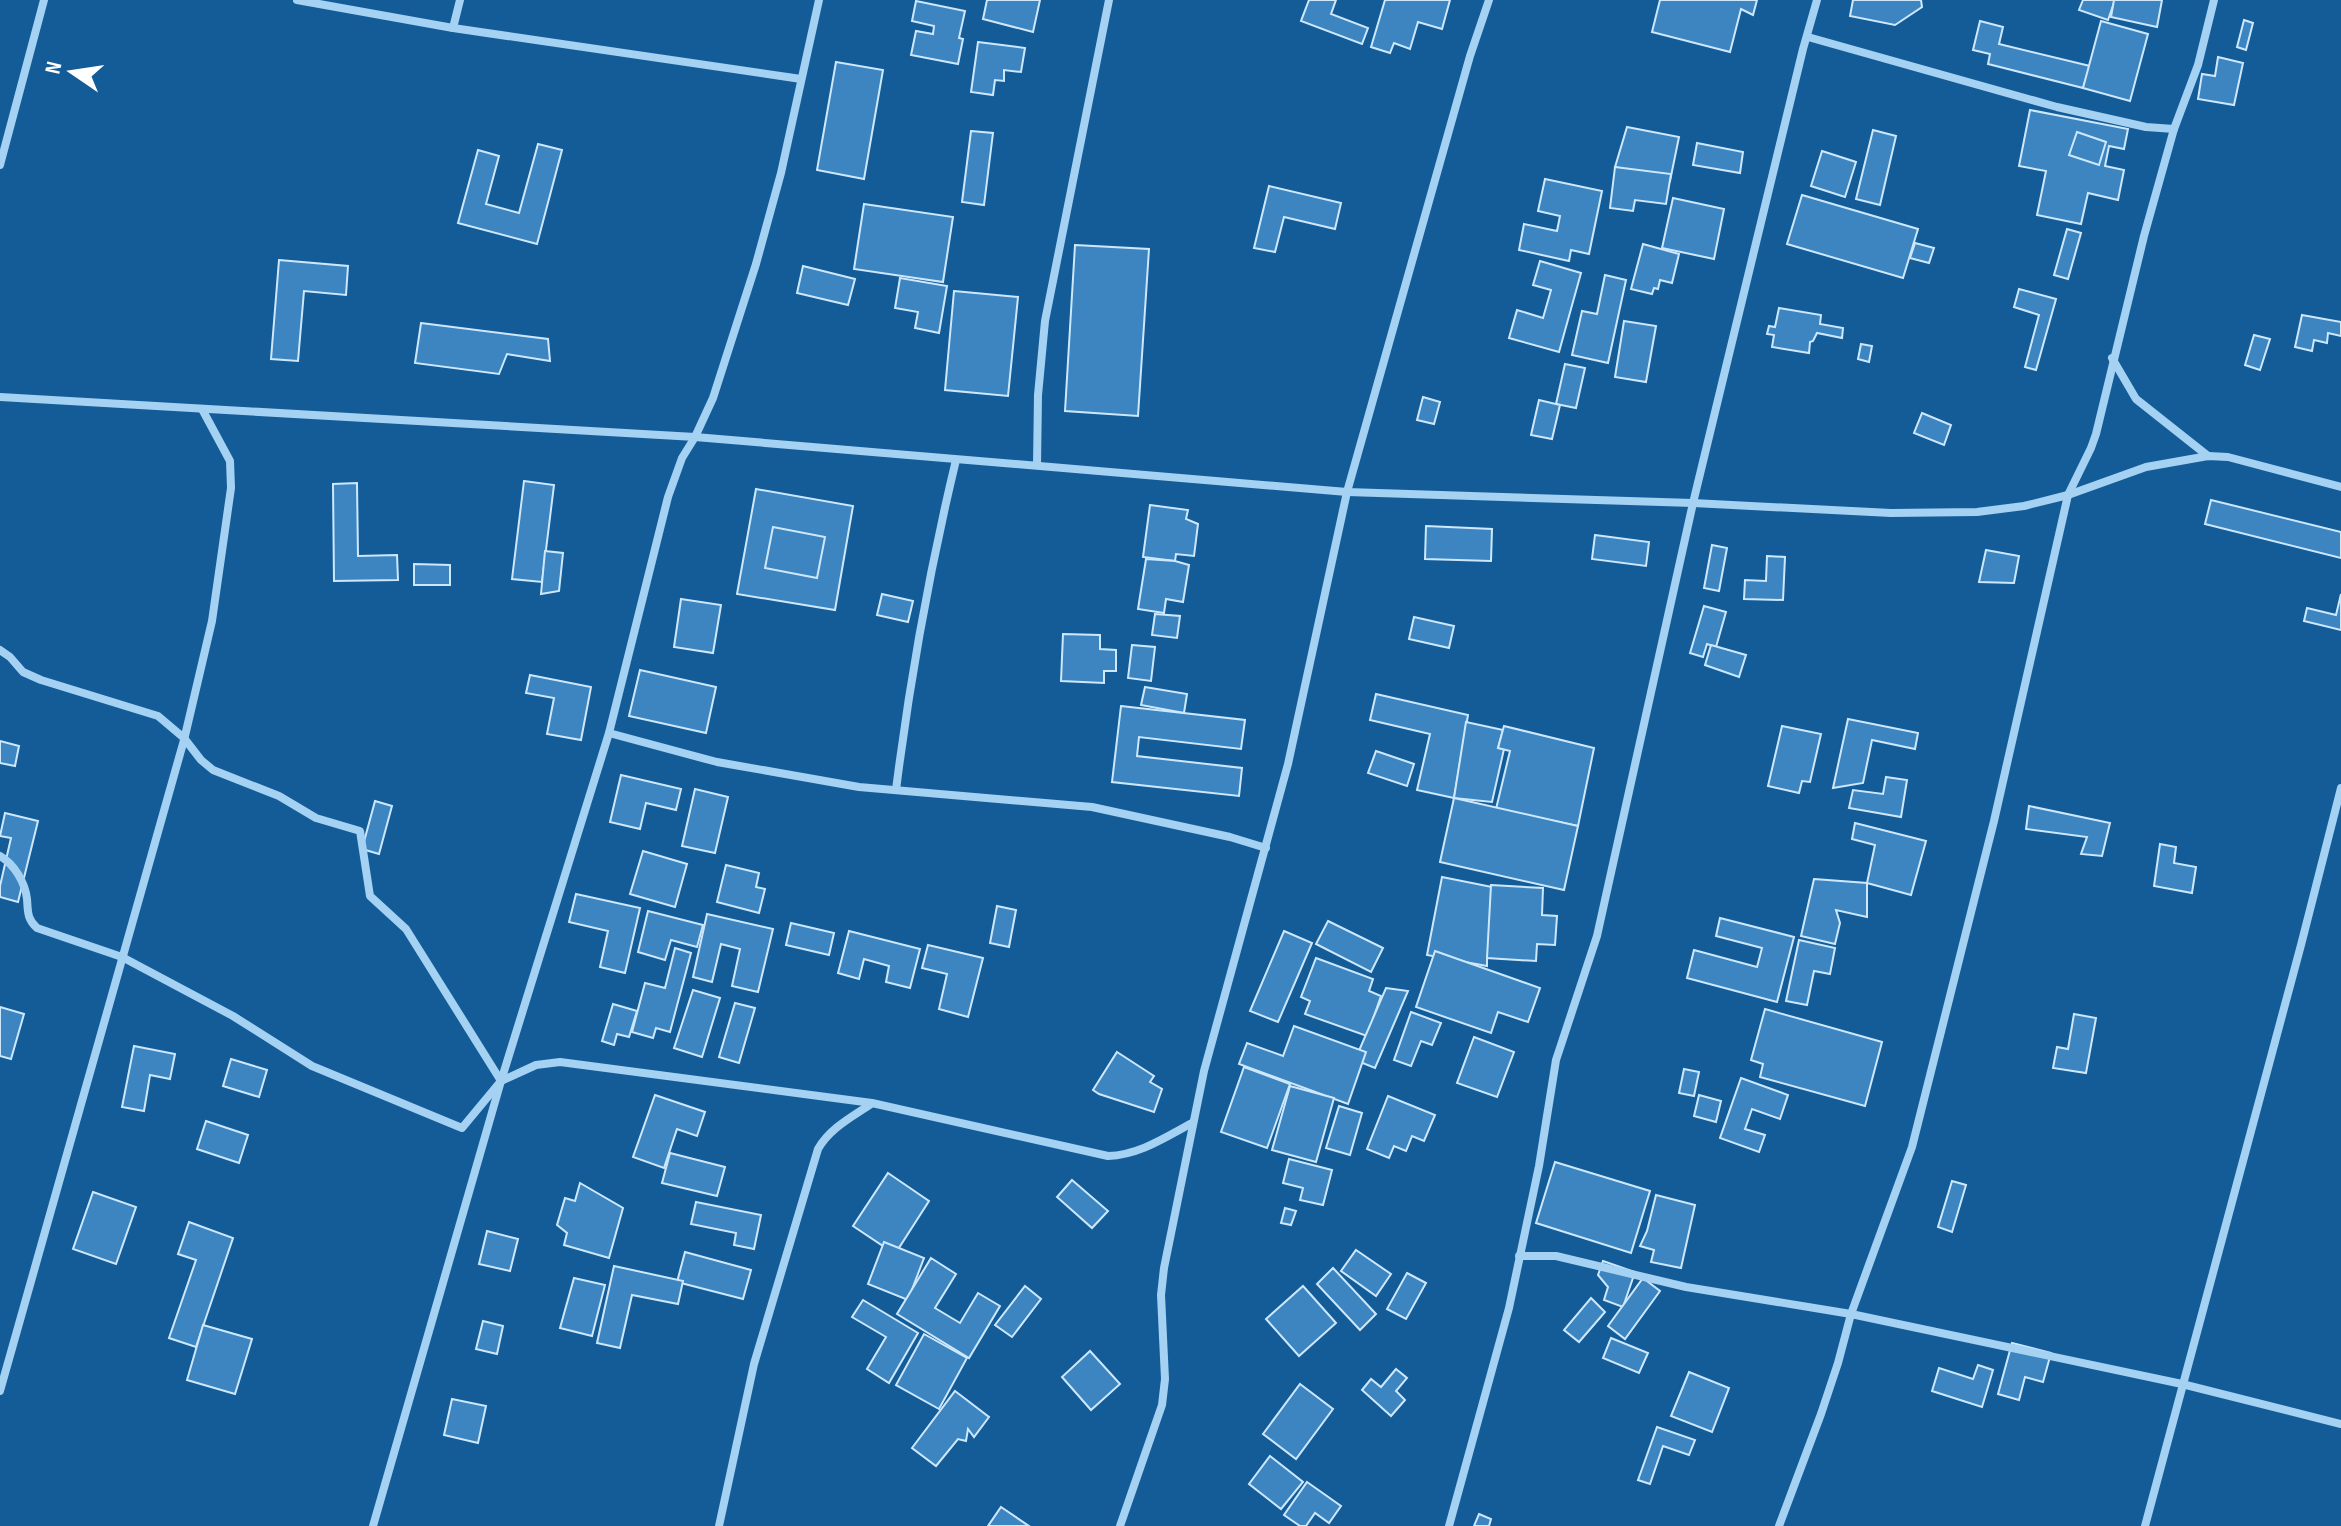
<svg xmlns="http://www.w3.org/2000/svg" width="2341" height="1526" font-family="'Sofia Sans Condensed',sans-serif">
	<rect width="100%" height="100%" fill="#135c98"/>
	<g fill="#3c85c0" stroke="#cde8fd" stroke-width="2">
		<polygon points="987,0 1040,0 1033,32 983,19"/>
		<polygon points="1309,0 1336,0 1331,14 1368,28 1362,44 1301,21"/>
		<polygon points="1385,0 1450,0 1442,29 1418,22 1410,49 1394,43 1390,53 1371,47"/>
		<polygon points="1660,0 1757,0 1753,15 1741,9 1730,52 1652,32"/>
		<polygon points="1853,0 1921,0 1922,7 1895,25 1850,16"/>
		<polygon points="2083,0 2115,0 2108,20 2079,10"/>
		<polygon points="2114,0 2162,0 2157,27 2111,17"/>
		<polygon points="916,1 965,11 959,38 963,39 958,64 911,55 916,31 933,34 934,26 912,21"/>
		<polygon points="2244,20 2253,23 2246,50 2237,47"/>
		<polygon points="1980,21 2003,27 1999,44 2090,66 2083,88 1988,64 1990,54 1973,50"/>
		<polygon points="2101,21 2148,34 2130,101 2083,88"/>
		<polygon points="978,42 1025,48 1021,72 1004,70 1004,81 995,80 993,95 971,92"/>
		<polygon points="2218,57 2243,63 2234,105 2198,99 2202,74 2215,76"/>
		<polygon points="836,62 883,70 864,179 817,170"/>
		<polygon points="2030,110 2128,129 2124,149 2109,146 2105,166 2124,170 2118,200 2088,193 2081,224 2037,215 2046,171 2019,166"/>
		<polygon points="1627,127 1679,137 1670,181 1615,167"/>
		<polygon points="1873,130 1896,136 1880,205 1856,199"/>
		<polygon points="971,131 993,133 984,205 962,202"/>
		<polygon points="2077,132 2106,142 2099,165 2069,155"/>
		<polygon points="1697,143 1743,152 1740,173 1693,165"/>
		<polygon points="538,144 562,150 537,244 458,223 478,150 499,156 486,204 519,213"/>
		<polygon points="1822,151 1856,162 1845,197 1811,186"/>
		<polygon points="1615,167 1671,174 1666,204 1635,200 1633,211 1610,208"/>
		<polygon points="1545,179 1602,191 1589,254 1571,250 1569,261 1519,250 1524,224 1557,231 1560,216 1538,211"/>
		<polygon points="1269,186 1341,203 1335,229 1284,217 1275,252 1254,248"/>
		<polygon points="1802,195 1918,229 1903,278 1787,244"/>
		<polygon points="1673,198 1724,209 1714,259 1662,248"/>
		<polygon points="864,204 953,217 943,282 854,269"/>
		<polygon points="2067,229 2081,233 2068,279 2054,275"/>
		<polygon points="1915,243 1934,248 1929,263 1910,258"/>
		<polygon points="1643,244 1679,254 1672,283 1660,280 1658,289 1654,288 1652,294 1631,289"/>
		<polygon points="1075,245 1149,249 1138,416 1065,411"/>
		<polygon points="279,260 348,266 346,295 304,291 298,361 271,359"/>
		<polygon points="1540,261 1581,273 1559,352 1509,338 1517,310 1543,318 1551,290 1533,285"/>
		<polygon points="803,266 855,279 848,305 797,293"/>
		<polygon points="1605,275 1626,280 1608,363 1572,355 1582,311 1597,314"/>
		<polygon points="900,278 947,286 939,333 915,328 918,312 895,308"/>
		<polygon points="2019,289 2056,299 2036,370 2025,367 2039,315 2014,307"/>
		<polygon points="954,291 1018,297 1008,396 945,390"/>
		<polygon points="1779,308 1821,315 1820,324 1843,328 1842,338 1817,333 1813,341 1810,342 1809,353 1772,347 1774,335 1767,334 1769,326 1775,327"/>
		<polygon points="2302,315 2341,322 2341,336 2328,333 2327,343 2314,340 2312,351 2295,347"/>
		<polygon points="1624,321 1656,326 1646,382 1615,377"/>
		<polygon points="421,323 548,339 550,361 507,354 499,374 415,363"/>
		<polygon points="2254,335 2270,339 2260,370 2245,365"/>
		<polygon points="1861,344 1872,346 1869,362 1858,359"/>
		<polygon points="1565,364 1585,368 1576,408 1556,404"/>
		<polygon points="1423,397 1440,402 1434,424 1417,420"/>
		<polygon points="1539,400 1560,405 1552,439 1531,435"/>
		<polygon points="1922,413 1951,425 1944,445 1914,433"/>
		<polygon points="524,481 554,485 542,582 512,579"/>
		<polygon points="357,483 358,556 397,555 398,580 334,581 333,484"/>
		<polygon points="756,489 853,506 835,610 737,594"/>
		<polygon points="2211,500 2341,532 2341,558 2205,524"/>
		<polygon points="1150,505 1188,510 1186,519 1198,524 1194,556 1176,554 1175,561 1143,557"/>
		<polygon points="1426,526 1492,529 1491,561 1425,559"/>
		<polygon points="773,527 825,537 817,578 765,568"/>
		<polygon points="1595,535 1649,542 1646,566 1592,559"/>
		<polygon points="1712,545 1727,548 1719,591 1704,588"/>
		<polygon points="1986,550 2019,556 2014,583 1979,582"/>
		<polygon points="545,551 563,553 559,591 541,594"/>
		<polygon points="1767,556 1785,557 1783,600 1744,599 1745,580 1766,581"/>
		<polygon points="1146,559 1175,561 1189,565 1183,602 1166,599 1164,613 1138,609"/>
		<polygon points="414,564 450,565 450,585 414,585"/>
		<polygon points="882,594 913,601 908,622 877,615"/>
		<polygon points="2341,594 2341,630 2304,621 2307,608 2336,615"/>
		<polygon points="681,599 721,605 713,653 674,647"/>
		<polygon points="1704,606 1726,612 1716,647 1707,644 1703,657 1690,653"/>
		<polygon points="1155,614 1180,616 1177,638 1152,635"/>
		<polygon points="1414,617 1454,626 1449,648 1409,639"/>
		<polygon points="1063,634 1100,635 1100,649 1116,650 1116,671 1104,671 1104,683 1061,681"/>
		<polygon points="1132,645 1155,647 1151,681 1128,678"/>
		<polygon points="1711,645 1746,655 1739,677 1705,665"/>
		<polygon points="640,670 716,687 706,733 629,716"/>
		<polygon points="530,675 591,687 581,740 547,734 554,698 526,693"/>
		<polygon points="1145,687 1187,694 1184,713 1141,705"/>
		<polygon points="1376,694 1468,715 1454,798 1417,790 1430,734 1370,720"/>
		<polygon points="1121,706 1245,720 1241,749 1139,737 1137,756 1242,768 1239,796 1112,782"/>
		<polygon points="1848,719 1918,733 1915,749 1872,740 1863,783 1833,788"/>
		<polygon points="1466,722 1503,730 1498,748 1504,749 1492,802 1454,798"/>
		<polygon points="1504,726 1594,748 1578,826 1496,809 1510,751 1498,748"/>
		<polygon points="1782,726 1821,734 1810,782 1802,781 1799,793 1768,786"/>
		<polygon points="0,741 19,746 15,766 0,763"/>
		<polygon points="1376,751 1414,764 1407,786 1368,773"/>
		<polygon points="621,775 681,789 676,810 646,803 640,829 610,822"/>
		<polygon points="1886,777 1907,780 1901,817 1849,808 1853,790 1883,794"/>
		<polygon points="695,789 728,797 715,853 682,846"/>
		<polygon points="1454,798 1578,826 1564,890 1440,862"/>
		<polygon points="375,801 392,806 379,854 362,849"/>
		<polygon points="2029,806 2110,823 2102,856 2081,854 2087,837 2026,829"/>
		<polygon points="5,813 38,821 18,902 0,897 0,886 11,838 0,836"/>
		<polygon points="1855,823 1926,841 1911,895 1867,883 1875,845 1852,839"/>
		<polygon points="2160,844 2176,847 2174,863 2196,867 2192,893 2154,886"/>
		<polygon points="643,851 687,864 675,907 630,894"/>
		<polygon points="726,865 759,873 756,887 765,889 759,913 717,902"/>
		<polygon points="1442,877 1502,889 1487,958 1487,966 1427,955"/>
		<polygon points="1814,879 1867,883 1867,917 1836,910 1840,923 1835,944 1801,936"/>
		<polygon points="1491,885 1543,888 1542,915 1557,916 1555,945 1537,944 1536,961 1487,958"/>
		<polygon points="576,894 640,908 625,973 600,967 608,931 569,922"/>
		<polygon points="997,906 1016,910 1009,947 990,943"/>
		<polygon points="648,911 703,925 697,947 671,940 665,960 638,952"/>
		<polygon points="707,914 773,929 758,992 732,986 740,949 721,944 712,982 693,977"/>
		<polygon points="1720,918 1794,937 1777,1002 1687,978 1694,950 1757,967 1762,948 1716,936"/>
		<polygon points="1328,921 1383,948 1371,972 1316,944"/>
		<polygon points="791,923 834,933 829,955 786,945"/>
		<polygon points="849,931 920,949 910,988 886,982 889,966 864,959 859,979 838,973"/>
		<polygon points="1284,931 1312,943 1278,1022 1250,1011"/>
		<polygon points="1799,940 1835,948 1830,974 1814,971 1807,1005 1786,1001"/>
		<polygon points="928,945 983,958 968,1017 939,1009 947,974 922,968"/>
		<polygon points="675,948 691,953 670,1032 656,1028 653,1038 632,1032 645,983 665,988"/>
		<polygon points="1435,951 1540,988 1528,1022 1498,1012 1491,1033 1416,1007"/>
		<polygon points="1316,958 1373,979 1369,991 1381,996 1367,1036 1305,1014 1310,1001 1301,997"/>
		<polygon points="1386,988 1408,991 1375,1068 1355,1060"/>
		<polygon points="693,990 720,998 702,1057 674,1048"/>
		<polygon points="735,1003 755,1008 739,1063 719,1057"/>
		<polygon points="613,1004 637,1011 629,1037 617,1034 614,1045 602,1041"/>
		<polygon points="0,1007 24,1014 11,1059 0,1056"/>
		<polygon points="1765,1009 1882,1042 1865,1106 1760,1077 1763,1064 1751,1060"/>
		<polygon points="1411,1012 1441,1023 1432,1045 1421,1041 1411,1066 1394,1060"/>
		<polygon points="2074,1014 2096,1018 2086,1073 2053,1068 2057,1047 2068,1049"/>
		<polygon points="1294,1026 1366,1052 1348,1104 1239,1064 1247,1043 1283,1056"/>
		<polygon points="1474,1037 1514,1052 1497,1097 1457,1083"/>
		<polygon points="134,1046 175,1054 170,1079 150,1075 144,1111 122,1107"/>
		<polygon points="1117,1052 1154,1076 1150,1082 1162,1089 1154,1112 1099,1094 1093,1090"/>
		<polygon points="231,1059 267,1070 259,1097 223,1086"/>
		<polygon points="1244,1067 1290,1084 1267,1148 1221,1132"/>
		<polygon points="1684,1069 1699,1072 1694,1096 1679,1093"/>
		<polygon points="1741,1078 1788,1095 1780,1119 1752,1109 1745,1129 1765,1135 1759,1152 1720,1138"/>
		<polygon points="1290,1086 1334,1098 1316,1162 1272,1150"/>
		<polygon points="655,1095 705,1112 697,1136 677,1129 664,1168 633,1157"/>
		<polygon points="1699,1095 1721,1101 1716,1122 1694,1116"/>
		<polygon points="1388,1096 1435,1115 1424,1141 1412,1136 1406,1151 1394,1146 1389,1158 1367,1149"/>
		<polygon points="1339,1106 1362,1113 1350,1155 1326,1148"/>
		<polygon points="206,1121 248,1135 239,1163 197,1149"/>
		<polygon points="670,1153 725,1167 717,1196 662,1183"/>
		<polygon points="1289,1159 1332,1170 1323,1205 1300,1200 1303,1188 1283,1183"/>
		<polygon points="1555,1162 1650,1191 1631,1253 1536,1223"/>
		<polygon points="888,1173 929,1201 895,1254 853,1226"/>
		<polygon points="1072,1180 1108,1211 1092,1228 1057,1197"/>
		<polygon points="1952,1181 1966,1185 1952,1232 1938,1227"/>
		<polygon points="580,1183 623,1208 609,1258 564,1245 567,1233 557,1225 565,1198 575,1201"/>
		<polygon points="93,1192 136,1207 116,1264 73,1249"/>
		<polygon points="1656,1195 1695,1205 1681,1268 1651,1262 1654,1250 1640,1246 1647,1231"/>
		<polygon points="696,1202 761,1215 754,1249 734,1245 736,1233 691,1224"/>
		<polygon points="1285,1208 1296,1211 1291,1225 1281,1223"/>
		<polygon points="189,1222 233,1238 196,1347 169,1338 196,1260 178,1254"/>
		<polygon points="487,1231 518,1239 510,1271 479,1264"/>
		<polygon points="884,1242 924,1258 908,1300 868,1284"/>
		<polygon points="1356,1250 1391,1274 1376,1296 1341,1271"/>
		<polygon points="685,1252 751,1270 743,1299 677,1282"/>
		<polygon points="931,1258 956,1274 935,1308 960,1323 978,1293 1000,1306 969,1358 897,1314"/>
		<polygon points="1603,1261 1635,1272 1623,1307 1604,1300 1608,1287 1598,1275"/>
		<polygon points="614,1266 683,1281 678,1304 632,1295 620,1348 597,1343"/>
		<polygon points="1333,1268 1376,1314 1360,1330 1317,1284"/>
		<polygon points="1407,1273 1426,1283 1406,1319 1387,1309"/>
		<polygon points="574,1278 605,1285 592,1336 560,1328"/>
		<polygon points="1643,1278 1660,1291 1625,1339 1608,1326"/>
		<polygon points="1025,1286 1041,1299 1012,1337 995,1325"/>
		<polygon points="1303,1286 1336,1323 1299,1356 1266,1319"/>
		<polygon points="1591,1298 1605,1312 1579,1342 1564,1330"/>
		<polygon points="863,1300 918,1333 889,1383 867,1369 886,1337 852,1317"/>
		<polygon points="483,1321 503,1326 497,1354 476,1349"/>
		<polygon points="203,1325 252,1339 235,1394 187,1380"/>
		<polygon points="924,1334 967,1358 939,1409 896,1385"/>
		<polygon points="1611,1338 1648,1353 1639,1373 1603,1358"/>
		<polygon points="2012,1343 2051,1353 2043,1382 2025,1377 2019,1400 1998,1394"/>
		<polygon points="1090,1351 1120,1384 1091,1410 1062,1377"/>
		<polygon points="1978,1365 1993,1370 1982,1407 1932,1391 1939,1368 1973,1379"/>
		<polygon points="1396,1369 1407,1378 1396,1391 1405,1400 1391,1416 1362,1390 1371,1379 1381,1387"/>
		<polygon points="1689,1372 1729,1388 1712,1432 1671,1416"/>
		<polygon points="1300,1384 1333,1409 1296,1459 1263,1434"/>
		<polygon points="955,1391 989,1417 974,1437 968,1429 966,1441 958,1439 936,1466 912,1448"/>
		<polygon points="452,1399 486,1406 478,1443 444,1435"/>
		<polygon points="1657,1427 1695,1440 1689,1455 1663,1446 1650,1484 1638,1480"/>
		<polygon points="1270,1456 1303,1482 1281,1509 1249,1484"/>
		<polygon points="1307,1482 1341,1506 1329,1523 1315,1513 1306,1526 1300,1526 1284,1515"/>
		<polygon points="1001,1507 1029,1526 988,1526"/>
		<polygon points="1479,1514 1491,1519 1489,1526 1474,1526"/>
	</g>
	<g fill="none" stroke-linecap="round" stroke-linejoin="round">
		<g stroke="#a5d1f3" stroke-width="8">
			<polyline points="297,0 453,28 801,79"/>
			<polyline points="453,28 460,0"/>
			<polyline points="1808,37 2057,107 2146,127 2174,129"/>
			<polyline points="0,165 44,0"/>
			<polyline points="2112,358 2136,399 2208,456"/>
			<polyline points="0,397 695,437 1347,492 1693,503 1891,513 1977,512 2024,506 2068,495 2146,467 2208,456 2228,457 2341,487"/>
			<polyline points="1037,465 1038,395 1045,321 1109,0"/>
			<polyline points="0,650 10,657 23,672 41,680 158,716 184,738 201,760 213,770 279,796 316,818 360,831 370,896 406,929 501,1081"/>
			<polyline points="609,733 717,762 859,787 1092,807 1230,837 1266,848"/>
			<path d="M896,790C910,679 930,568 956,460"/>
			<path d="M0,856C14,864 25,882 27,899C28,912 27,919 37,928L122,957L233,1016L312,1066L462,1128L501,1081L536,1065L560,1062L872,1103L1108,1156C1139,1155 1164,1138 1192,1123"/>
			<polyline points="1519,1256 1556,1256 1686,1287 1851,1314 2182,1384 2341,1424"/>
			<polyline points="0,1391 184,740 212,621 231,488 230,461 202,409"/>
			<polyline points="373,1526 501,1081 609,733 668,497 682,458 695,437 713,398 756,264 781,173 819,0"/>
			<path d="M719,1526L754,1364L818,1149C830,1128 852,1117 871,1104"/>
			<polyline points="1120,1526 1162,1405 1165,1379 1161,1295 1164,1268 1204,1071 1288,764 1347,492 1470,56 1489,0"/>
			<polyline points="1449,1526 1509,1308 1539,1166 1556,1060 1597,936 1693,503 1803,49 1817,0"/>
			<polyline points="1779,1526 1821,1414 1838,1363 1851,1314 1912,1147 1994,821 2068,495 2091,448 2096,434 2144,236 2174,129 2198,65 2214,0"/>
			<polyline points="2145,1526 2301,945 2341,788"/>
		</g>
	</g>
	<g transform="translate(72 72) rotate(283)" stroke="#135c98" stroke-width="6" paint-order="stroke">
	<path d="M0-6L14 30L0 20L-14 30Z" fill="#ffffff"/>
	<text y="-12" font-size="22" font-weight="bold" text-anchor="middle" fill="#ffffff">N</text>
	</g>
</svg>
